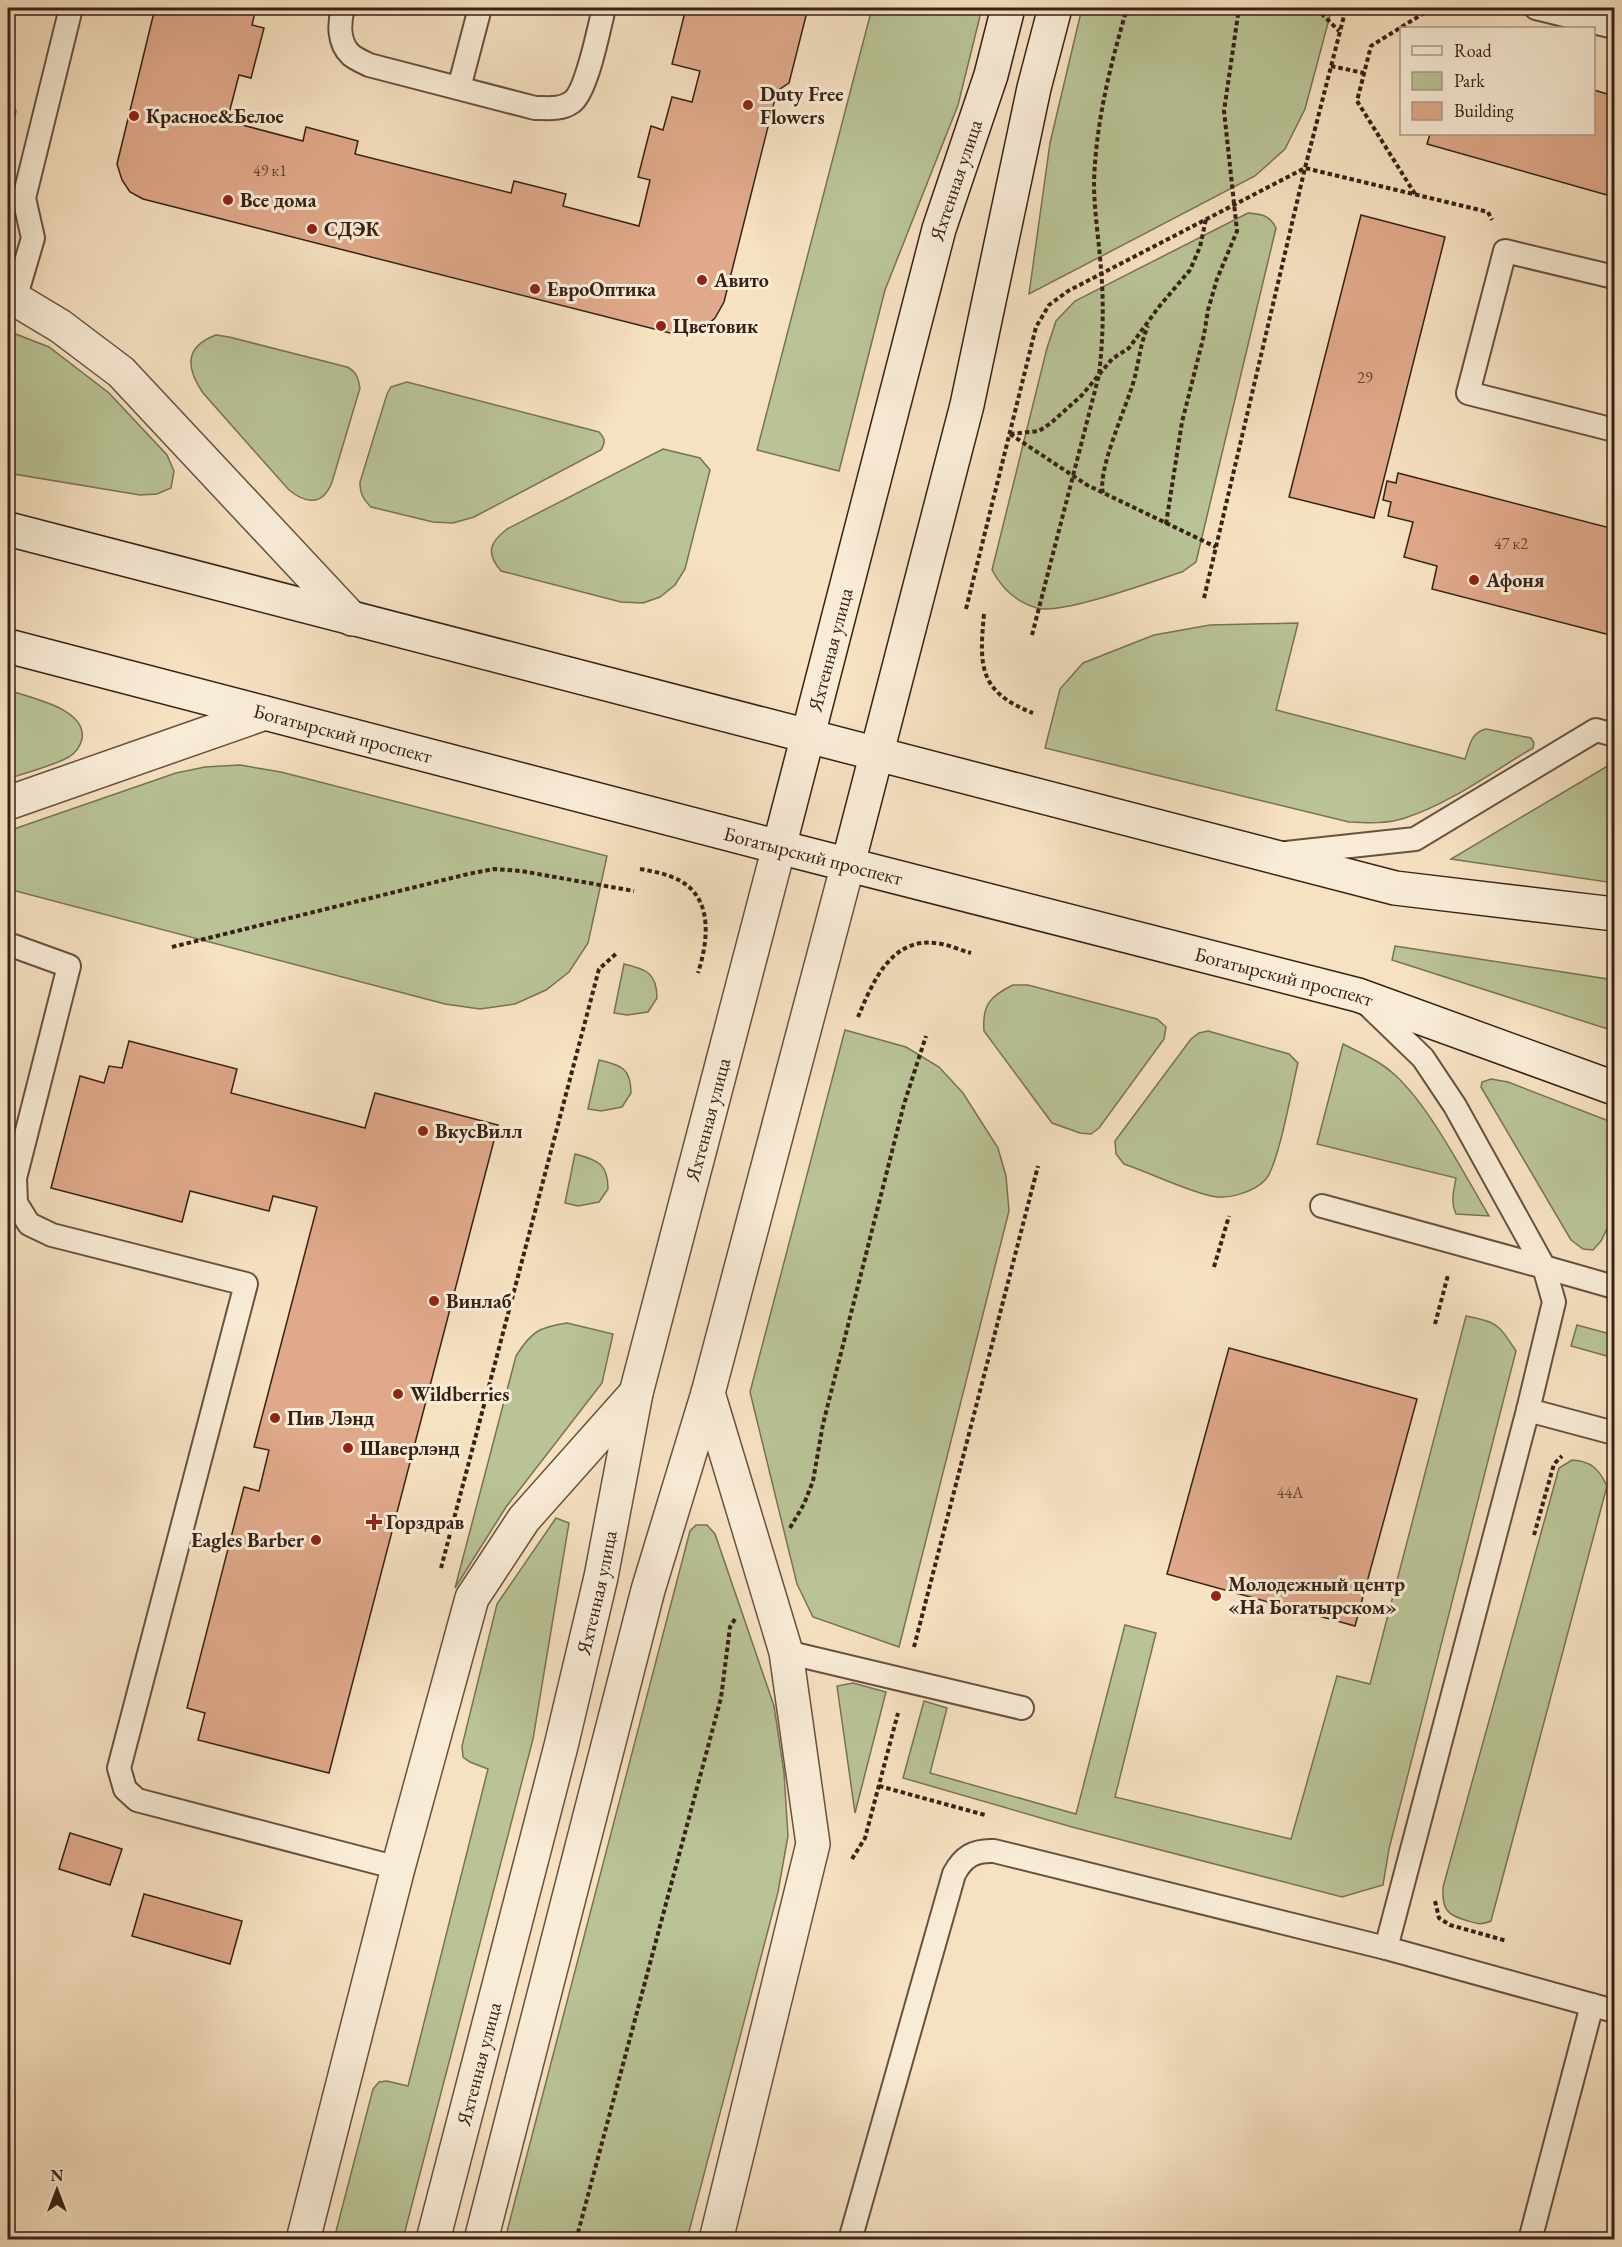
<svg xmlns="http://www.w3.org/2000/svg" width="1622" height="2247" font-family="'EB Garamond',serif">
	<rect width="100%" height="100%" fill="#f6e1c1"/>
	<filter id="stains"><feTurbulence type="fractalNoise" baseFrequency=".00333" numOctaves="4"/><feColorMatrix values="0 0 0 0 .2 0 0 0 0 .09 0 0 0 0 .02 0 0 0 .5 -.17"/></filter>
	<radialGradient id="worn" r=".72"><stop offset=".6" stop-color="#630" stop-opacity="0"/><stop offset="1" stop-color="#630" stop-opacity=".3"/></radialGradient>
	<g fill="#b9c396" stroke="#787256" stroke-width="1.5">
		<polygon points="872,8 982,8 958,105 885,290 839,471 757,450"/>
		<polygon points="1082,8 1332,8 1305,109 1285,149 1255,176 1029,294 1050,143"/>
		<polygon points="8,110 16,111 8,146"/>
		<path d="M1248,213C1261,214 1270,215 1276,228L1196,562L1182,572C1153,581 1062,615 1037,608C1016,602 1002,589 992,570L1047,348L1056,321L1075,301Z"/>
		<polygon points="8,331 49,347 109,393 167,455 174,471 171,488 157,494 140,495 8,473"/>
		<path d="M216,335L229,337L347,367C357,372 358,378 360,388L332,482C323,506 306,504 289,490L203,393C186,368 184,347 216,335Z"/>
		<path d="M407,382L599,432C606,439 605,443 601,450L474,517L453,523L433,522L371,507C363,499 360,494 360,482L387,394L391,387Z"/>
		<path d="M663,449L700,458L710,470L685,569L675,585L660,597L643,603L621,602L501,571C486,553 489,543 507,529Z"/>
		<path d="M1298,623L1276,710L1465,759C1470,746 1470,733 1486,729L1531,738L1534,743L1533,748C1492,772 1451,803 1405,818C1387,824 1368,823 1349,822L1045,748L1060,689L1083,663L1154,635L1210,625Z"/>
		<path d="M8,690C30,698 87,708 82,739C80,747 75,753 69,757C50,767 27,772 8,779Z"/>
		<polygon points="1614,763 1614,883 1451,859 1611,764"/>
		<polygon points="240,765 281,772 607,856 588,943 569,972 546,990 515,1004 480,1009 445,1004 8,889 8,831 176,773 205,767"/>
		<polygon points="1395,946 1614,980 1614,1031 1392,960"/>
		<path d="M624,964C646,969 657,973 657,998L648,1012L627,1015L614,1013Z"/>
		<path d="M1013,985H1028L1157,1019L1166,1027L1164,1039L1099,1128L1091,1134L1080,1133L1052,1123L984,1031C982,1005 990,996 1013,985Z"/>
		<polygon points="845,1030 906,1047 939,1067 963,1093 998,1148 1006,1176 1009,1211 899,1647 813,1617 797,1584 750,1392"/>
		<path d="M1208,1031L1289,1054L1298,1063C1292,1087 1279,1163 1266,1179C1255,1192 1227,1200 1211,1196C1182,1189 1153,1174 1124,1164L1116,1154L1115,1141L1191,1039L1199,1033Z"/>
		<path d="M1343,1044C1361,1053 1380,1061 1395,1075C1430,1107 1464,1174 1489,1216L1456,1214C1450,1201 1454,1191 1456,1178L1317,1144Z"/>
		<path d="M599,1060C621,1065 631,1068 631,1093L622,1107L601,1111L588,1109Z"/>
		<polygon points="1491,1079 1508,1082 1614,1123 1614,1218 1613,1217 1601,1241 1593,1250 1583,1249 1571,1240 1481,1087 1482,1082"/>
		<path d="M575,1154C597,1160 608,1163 608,1189L599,1202L578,1206L565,1203Z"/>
		<path d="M1466,1316C1498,1322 1498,1324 1516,1351L1389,1849L1383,1885L1342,1897L1072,1827L903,1778L924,1701L947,1708L930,1773L1076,1814L1125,1625L1156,1633L1115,1797L1291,1839L1337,1676L1370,1684Z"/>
		<path d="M567,1323L613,1334L602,1383L506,1507L455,1588L516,1356C531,1332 539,1327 567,1323Z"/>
		<polygon points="1577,1325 1614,1335 1614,1358 1571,1346"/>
		<path d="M1572,1460C1591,1461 1599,1469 1607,1486L1491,1921C1481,1925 1478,1924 1468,1921C1446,1915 1442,1909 1443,1887L1559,1468Z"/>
		<polygon points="556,1518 569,1523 533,1739 403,2239 334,2239 373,2089 379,2082 387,2081 408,2086 488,1769 470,1762 463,1757 462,1746 497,1604"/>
		<polygon points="696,1525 707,1525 715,1534 774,1706 784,1773 788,1836 778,1892 687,2239 505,2239 690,1531"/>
		<polygon points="853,1683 886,1692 855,1813 837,1686"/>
	</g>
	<g fill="#e0a98b" stroke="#372116" stroke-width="1.5">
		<polygon points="155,8 256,8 252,25 264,28 251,78 239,75 227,121 303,141 306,127 358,141 355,154 511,193 514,181 566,194 563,206 639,226 650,180 638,177 651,126 663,130 672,97 692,102 700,71 672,64 686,8 808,8 789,83 777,91 724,302 715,318 703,329 690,334 674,334 143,199 130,192 122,180 117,164"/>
		<polygon points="1594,90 1614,96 1614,197 1427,144 1430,134 1594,134"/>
		<polygon points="1361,215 1445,237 1374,518 1289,497"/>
		<polygon points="1398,473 1614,529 1614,636 1432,589 1437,566 1404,557 1413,522 1388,516 1391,502 1383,500 1387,481 1396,483"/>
		<polygon points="129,1041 237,1069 231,1093 365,1128 375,1093 498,1125 329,1773 198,1740 205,1713 187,1708 244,1487 259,1491 269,1450 254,1447 317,1207 273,1196 269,1211 190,1191 182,1222 51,1188 80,1076 104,1083 109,1066 122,1068"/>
		<polygon points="1229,1348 1417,1399 1355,1626 1167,1574"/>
		<polygon points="70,1833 122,1849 110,1885 59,1869"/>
		<polygon points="144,1894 242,1921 230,1964 132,1936"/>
	</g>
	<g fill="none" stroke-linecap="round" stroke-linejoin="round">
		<defs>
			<g id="service">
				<path d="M343,8C339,23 338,43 351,55C356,59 363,62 369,65L535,108C548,108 561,110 572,102C587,91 599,28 604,8"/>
				<polyline points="1536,8 1614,27"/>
				<polyline points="459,88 480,8"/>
				<polyline points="1614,277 1505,251 1468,393 1614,430"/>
				<polyline points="15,299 33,238 24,198 71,8"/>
				<polyline points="1286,853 1415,839 1596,730 1614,735"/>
				<polyline points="8,944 69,966 15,1178 16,1203 29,1224 52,1235 246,1284 119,1768 125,1789 137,1800 398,1868"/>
				<polyline points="1365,1002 1423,1058 1455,1106 1544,1267 1614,1287"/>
				<polyline points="1322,1206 1544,1267 1554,1302 1528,1410 1386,1948"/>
				<polyline points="1528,1410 1614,1433"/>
				<polyline points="786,1652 1022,1708"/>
				<path d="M850,2240L954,1874C963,1857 974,1850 994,1851L1386,1948L1614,2011"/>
				<polyline points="1530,2240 1592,2005"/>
			</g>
			<g id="minor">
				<polyline points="8,298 15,299 60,326 121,372 352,619"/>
				<polyline points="8,803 265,713"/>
				<polyline points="708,1393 786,1652 813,1844 716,2240"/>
				<polyline points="303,2240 398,1868 472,1598 524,1519 636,1393"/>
			</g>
			<g id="tertiary">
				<path id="s1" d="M433,2240L561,1746L601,1577L636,1393L779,847"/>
				<polyline points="481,2240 648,1590 708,1393 848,864"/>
			</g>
			<g id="secondary">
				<polyline points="8,529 1395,888 1614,914"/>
				<path id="s2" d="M8,646L779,847L1358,995L1614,1088"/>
				<path id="s3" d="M779,847L939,229L991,75L1008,8"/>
				<polyline points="848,864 967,405 1034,88 1055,8"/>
			</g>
		</defs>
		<use href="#service" stroke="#675141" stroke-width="26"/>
		<use href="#minor" stroke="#675141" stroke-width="36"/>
		<use href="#tertiary" stroke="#675141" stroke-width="36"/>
		<use href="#secondary" stroke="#372116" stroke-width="36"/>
		<g stroke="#372116" stroke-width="4" stroke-dasharray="4.5 3" stroke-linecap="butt">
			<polyline points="1316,8 1339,31"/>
			<polyline points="1331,66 1364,73"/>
			<polyline points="1415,194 1357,101 1371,46 1432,8"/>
			<polyline points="1010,434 1039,431 1051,423 1082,395 1112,359 1129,348 1158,308 1190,270 1200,247 1206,219"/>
			<polyline points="1010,434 1087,485 1216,547"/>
			<path d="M1103,493C1097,470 1127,406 1134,380C1139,362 1140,344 1148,326"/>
			<polyline points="1166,524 1182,422 1204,335 1208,310 1217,279 1237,231 1224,111 1239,8"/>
			<polyline points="1204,598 1305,168 1346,8"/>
			<polyline points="966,609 1036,327 1049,305 1068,291 1305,168 1488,212 1492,220"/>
			<path d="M984,614C979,667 979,692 1033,713"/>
			<path d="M1032,635L1099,375C1103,340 1104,305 1101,269C1099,241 1094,211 1094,182C1096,122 1110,66 1127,8"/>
			<path d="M640,869C651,871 662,873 672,877C714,893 709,938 698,973"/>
			<polyline points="172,947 468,874 494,869 521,871 634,891"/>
			<path d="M858,1017C872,984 890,938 935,943C947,944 960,950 971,953"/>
			<polyline points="1214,1267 1229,1216"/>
			<polyline points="1435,1324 1448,1275"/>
			<polyline points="790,1528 804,1504 813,1481 823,1424 904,1104 926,1036"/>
			<polyline points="1534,1535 1554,1464 1562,1456"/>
			<polyline points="441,1568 599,969 618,952"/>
			<polyline points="914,1647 1038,1166"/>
			<polyline points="879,1786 985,1815"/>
			<polyline points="852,1859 865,1838 898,1713"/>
			<polyline points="1435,1901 1439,1918 1450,1925 1507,1941"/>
			<polyline points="576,2240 721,1698 730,1627 735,1619"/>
		</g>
		<use href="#service" stroke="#f9ecd7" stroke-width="22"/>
		<use href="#minor" stroke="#f9ecd7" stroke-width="33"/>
		<use href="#tertiary" stroke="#f9ecd7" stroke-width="33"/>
		<use href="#secondary" stroke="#f9ecd7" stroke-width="33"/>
	</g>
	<g fill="#8f2418" stroke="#f9ecd7" stroke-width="2">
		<circle cx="748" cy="105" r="6"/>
		<circle cx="134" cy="116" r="6"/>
		<circle cx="228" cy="200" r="6"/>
		<circle cx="312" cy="229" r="6"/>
		<circle cx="702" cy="280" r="6"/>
		<circle cx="535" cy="289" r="6"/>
		<circle cx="661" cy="326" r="6"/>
		<circle cx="1474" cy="580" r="6"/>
		<circle cx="423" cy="1131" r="6"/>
		<circle cx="434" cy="1301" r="6"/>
		<circle cx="398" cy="1394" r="6"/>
		<circle cx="275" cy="1418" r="6"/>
		<circle cx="348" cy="1448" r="6"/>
		<path d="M371 1513h6v6h6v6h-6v6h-6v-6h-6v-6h6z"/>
		<circle cx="316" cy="1540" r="6"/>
		<circle cx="1216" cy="1596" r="6"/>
	</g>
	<g text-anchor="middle" stroke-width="6" stroke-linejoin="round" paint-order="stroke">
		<g font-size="16" fill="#614333">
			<text x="270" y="176">49 к1</text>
			<text x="1365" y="383">29</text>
			<text x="1511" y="549">47 к2</text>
			<text x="1290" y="1498">44А</text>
		</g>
		<g font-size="20" font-weight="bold" fill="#372116" stroke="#f9ecd7" text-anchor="start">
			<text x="760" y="101">Duty Free<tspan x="760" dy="23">Flowers</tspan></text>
			<text x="146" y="123">Красное&amp;Белое</text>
			<text x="240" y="207">Все дома</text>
			<text x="324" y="236">СДЭК</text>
			<text x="714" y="287">Авито</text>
			<text x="547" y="296">ЕвроОптика</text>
			<text x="673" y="333">Цветовик</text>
			<text x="1486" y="587">Афоня</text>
			<text x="435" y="1138">ВкусВилл</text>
			<text x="446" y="1308">Винлаб</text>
			<text x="410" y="1401">Wildberries</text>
			<text x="287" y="1425">Пив Лэнд</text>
			<text x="360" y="1455">Шаверлэнд</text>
			<text x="386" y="1529">Горздрав</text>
			<text x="304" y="1547" text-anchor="end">Eagles Barber</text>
			<text x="1228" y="1591">Молодежный центр<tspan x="1228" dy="23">«На Богатырском»</tspan></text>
		</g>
		<g font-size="20" fill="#372116" stroke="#f9ecd7">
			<text dy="7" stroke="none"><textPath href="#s3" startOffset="690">Яхтенная улица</textPath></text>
			<text dy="7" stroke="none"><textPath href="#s3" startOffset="204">Яхтенная улица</textPath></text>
			<text dy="7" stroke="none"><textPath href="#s2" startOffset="346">Богатырский проспект</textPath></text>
			<text dy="7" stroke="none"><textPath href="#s2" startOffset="832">Богатырский проспект</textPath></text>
			<text dy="7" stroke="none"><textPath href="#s2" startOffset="1318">Богатырский проспект</textPath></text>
			<text dy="7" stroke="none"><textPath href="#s1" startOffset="1154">Яхтенная улица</textPath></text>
			<text dy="7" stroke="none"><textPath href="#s1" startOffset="668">Яхтенная улица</textPath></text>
			<text dy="7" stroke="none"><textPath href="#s1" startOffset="182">Яхтенная улица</textPath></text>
		</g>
	</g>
	<rect width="1622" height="2247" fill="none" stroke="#f6e1c1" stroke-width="30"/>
	<rect x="9" y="9" width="1604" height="2229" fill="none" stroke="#372116" stroke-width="3"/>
	<rect x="15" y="15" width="1592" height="2217" fill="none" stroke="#372116" stroke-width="1.5"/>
	<rect x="1400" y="27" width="195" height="108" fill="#f9ecd7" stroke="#ab9b8a" stroke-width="1.5"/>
	<rect x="1412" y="46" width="30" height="9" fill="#f9ecd7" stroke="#ab9b8a" stroke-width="1.5"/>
	<text x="1454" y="57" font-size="18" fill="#372116">Road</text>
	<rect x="1412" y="72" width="30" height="18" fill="#b9c396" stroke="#ab9b8a" stroke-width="1.5"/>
	<text x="1454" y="87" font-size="18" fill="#372116">Park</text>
	<rect x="1412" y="102" width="30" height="18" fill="#e0a98b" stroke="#ab9b8a" stroke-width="1.5"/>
	<text x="1454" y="117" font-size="18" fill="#372116">Building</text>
	<g transform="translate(57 2190)" stroke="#f9ecd7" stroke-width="4.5" paint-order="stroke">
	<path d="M0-4.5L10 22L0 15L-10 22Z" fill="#372116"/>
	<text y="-9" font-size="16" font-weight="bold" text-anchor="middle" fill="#372116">N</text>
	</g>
	<rect width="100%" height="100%" filter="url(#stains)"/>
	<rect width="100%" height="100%" fill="url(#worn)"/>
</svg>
